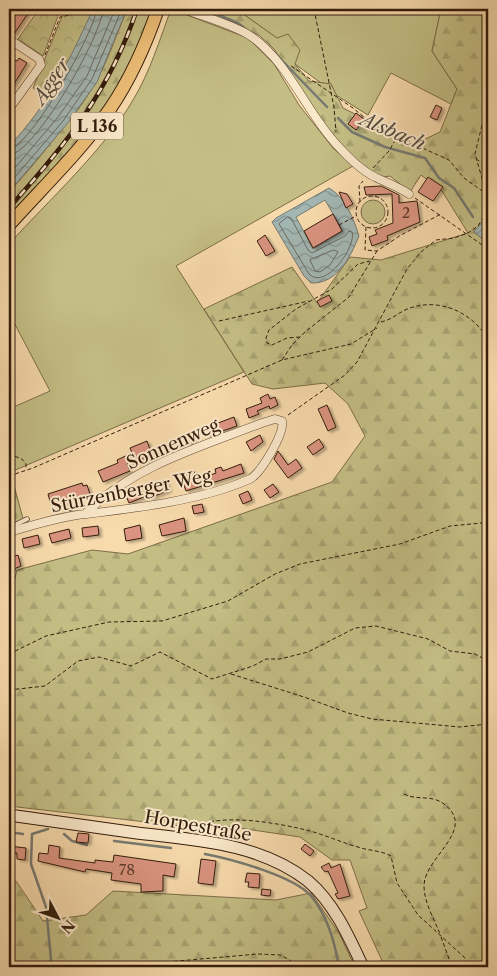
<svg xmlns="http://www.w3.org/2000/svg" width="497" height="976" font-family="'Libre Caslon Text',serif">
	<defs>
		<pattern id="forest-firs" width="22" height="20" patternUnits="userSpaceOnUse" patternTransform="scale(1.25)"><rect width="22" height="20" fill="#c4be85"/><path d="M5 1l3.5 6h-7zM16 11l3.5 6h-7z" fill="#a9a372"/></pattern>
		<pattern id="cemetery-stones" width="16" height="16" patternUnits="userSpaceOnUse" patternTransform="scale(1.25)"><rect width="16" height="16" fill="#c4be85"/><path d="M2 7V4a2 2 0 0 1 4 0v3zM10 15v-3a2 2 0 0 1 4 0v3z" fill="#a9a372"/></pattern>
		<pattern id="park-crowns" width="20" height="18" patternUnits="userSpaceOnUse" patternTransform="scale(1.25)"><rect width="20" height="18" fill="#c4be85"/><path d="M2 6a3 3 0 1 1 6 0M12 15a3 3 0 1 1 6 0" fill="none" stroke="#a9a372"/></pattern>
		<pattern id="water-waves" width="16" height="10" patternUnits="userSpaceOnUse" patternTransform="scale(1.25)"><rect width="16" height="10" fill="#a3b8b6"/><path d="M0 5q4-4 8 0t8 0" fill="none" stroke="#859592"/></pattern>
		<filter id="shadow"><feDropShadow dx="3" dy="2" stdDeviation="1" flood-color="#0004"/></filter>
	</defs>
	<rect width="100%" height="100%" fill="#f8dbad"/>
	<filter id="stains"><feTurbulence type="fractalNoise" baseFrequency=".004" numOctaves="4"/><feColorMatrix values="0 0 0 0 .2 0 0 0 0 .09 0 0 0 0 .02 0 0 0 .5 -.17"/></filter>
	<radialGradient id="worn" r=".72"><stop offset=".6" stop-color="#630" stop-opacity="0"/><stop offset="1" stop-color="#630" stop-opacity=".3"/></radialGradient>
	<g fill="#c4be85" stroke="#7c6d48">
		<path d="M171,9L248,38L274,64L299,105L333,148L353,166L176,266L244,372L13,471L9,453V409L50,391L9,313V244C48,201 104,150 133,100C150,72 160,39 171,9Z"/>
		<polygon points="236,9 441,9 432,51 457,89 451,104 391,73 368,115 336,95 331,84 321,83 295,64 277,38"/>
		<circle cx="373" cy="212" r="12"/>
	</g>
	<g fill="url(#forest-firs)" stroke="#7c6d48">
		<path d="M127,9H153C139,44 125,80 103,112C76,150 41,182 9,216V192C59,138 102,78 127,9Z"/>
		<polygon points="196,9 236,9 277,38 288,34 300,50 295,64 309,81 331,84 343,108 415,144 440,132 457,89 432,51 441,9 488,9 488,215 474,232 488,243 488,967 385,967 359,911 367,908 350,860 332,860 300,837 212,824 189,827 9,806 9,592 12,590 17,570 92,550 128,554 332,482 365,436 348,404 325,383 273,389 252,384 204,309 292,267 317,303 350,257 381,260 468,233 442,191 421,175 410,192 390,176 378,178 337,143 274,49 259,35"/>
		<polygon points="9,880 16,881 43,921 86,915 113,891 276,900 311,893 339,933 355,967 9,967"/>
	</g>
	<polygon fill="url(#cemetery-stones)" stroke="#7c6d48" points="9,467 25,526 9,530"/>
	<g fill="url(#park-crowns)" stroke="#7c6d48">
		<polygon points="39,9 50,9 58,16 43,56 18,39"/>
		<path d="M65,9H125C114,47 98,85 73,116L33,88Z"/>
	</g>
	<g fill="url(#water-waves)" stroke="#767a72" fill-rule="evenodd">
		<path d="M93,9H127L97,82L67,124L9,192V146C48,106 70,59 93,9Z"/>
		<path d="M329,188C345,197 354,219 359,236C350,258 337,284 311,283L304,276L272,222L276,218ZM325,200L343,231L313,249L296,217Z"/>
		<polygon points="488,215 488,243 474,232"/>
	</g>
	<g fill="none" stroke-linecap="round" stroke-linejoin="round">
		<g stroke="#6b6a61" stroke-width="1">
			<path d="M9,149C32,146 94,32 97,9"/>
			<path d="M9,155C35,154 102,35 103,9"/>
			<polyline points="9,175 58,117 87,76 115,9"/>
			<polyline points="9,184 63,121 92,79 122,9"/>
			<path d="M288,217L291,218L308,250L312,253L345,236L349,231L352,232C357,245 326,291 309,274L279,224Z"/>
			<polygon points="334,250 338,252 330,265 320,272 315,271 310,260"/>
		</g>
		<g stroke="#767a72" stroke-width="2.5">
			<polyline points="204,9 238,23 247,30"/>
			<polyline points="268,46 327,107"/>
			<polyline points="338,118 352,132 385,147 425,158 439,178 454,188 473,217"/>
			<polyline points="48,829 32,834 31,864 46,907 51,959 49,967"/>
			<polyline points="9,832 23,834"/>
			<polyline points="64,834 72,841 87,845"/>
			<polyline points="114,841 171,848"/>
			<path d="M205,854C231,859 294,876 311,896C328,916 335,943 339,967"/>
		</g>
	</g>
	<g fill="#db9481" stroke="#331c0c" filter="url(#shadow)">
		<polygon points="20,9 31,9 14,34 9,30 9,25"/>
		<polygon points="19,58 27,63 9,92 9,64 12,59 17,61"/>
		<polygon points="436,105 442,108 437,120 430,117"/>
		<polygon points="356,113 364,119 356,130 348,124"/>
		<polygon points="428,177 443,187 433,201 418,192"/>
		<polygon points="381,186 399,195 399,203 417,201 420,222 387,236 388,240 372,246 369,237 377,234 375,230 393,223 392,194 366,195 364,187"/>
		<polygon points="339,192 347,194 353,204 346,208"/>
		<polygon points="333,214 342,231 313,248 304,231"/>
		<polygon points="265,235 275,251 266,256 257,241"/>
		<polygon points="329,295 332,301 320,307 317,301"/>
		<polygon points="268,394 270,399 275,397 278,405 270,409 269,406 257,411 259,414 249,418 246,409 262,403 260,398"/>
		<polygon points="327,405 336,427 328,431 318,409"/>
		<polygon points="234,417 237,426 208,436 205,428"/>
		<polygon points="191,433 194,442 179,448 176,439"/>
		<polygon points="260,435 263,442 251,451 246,442"/>
		<polygon points="319,439 324,447 313,455 307,447"/>
		<polygon points="147,441 152,455 127,464 130,471 103,482 98,471 118,463 117,460 132,453 130,448"/>
		<polygon points="278,451 288,465 296,459 302,468 288,478 274,459"/>
		<polygon points="241,464 244,473 186,491 183,483 187,482 184,475 194,471 197,480 216,473 215,469 221,467 223,471"/>
		<polygon points="165,480 169,490 150,498 147,490"/>
		<polygon points="82,483 83,486 87,485 90,494 70,499 73,510 65,511 62,503 51,505 48,494"/>
		<polygon points="273,484 279,492 270,498 264,490"/>
		<polygon points="141,490 144,497 129,503 126,496"/>
		<polygon points="248,491 252,500 243,504 239,495"/>
		<polygon points="202,504 204,512 194,514 192,506"/>
		<polygon points="184,518 186,531 162,536 159,525"/>
		<polygon points="140,525 142,538 126,541 124,529"/>
		<polygon points="98,526 99,535 83,537 82,528"/>
		<polygon points="69,529 71,538 52,543 49,534"/>
		<polygon points="38,535 40,544 24,548 22,539"/>
		<polygon points="18,555 21,566 9,571 9,558"/>
		<polygon points="78,833 89,834 88,843 76,842"/>
		<polygon points="305,844 314,851 310,856 301,849"/>
		<polygon points="49,845 60,847 59,858 95,863 95,860 113,862 114,855 176,864 174,877 163,875 163,891 141,892 141,884 111,880 112,873 86,869 85,872 38,861 39,853 48,854"/>
		<polygon points="9,846 26,848 25,860 17,859 17,853 9,852"/>
		<polygon points="201,859 216,861 213,885 198,883"/>
		<polygon points="329,863 331,868 340,864 350,896 338,899 335,894 338,893 328,871 325,872 321,867"/>
		<polygon points="247,873 260,874 259,888 248,887 249,882 245,882"/>
		<polygon points="262,889 271,890 270,896 261,895"/>
	</g>
	<g fill="none" stroke-linecap="round" stroke-linejoin="round">
		<defs>
			<polyline id="lane" points="9,528 27,519"/>
			<g id="street">
				<path d="M184,9C204,17 235,25 252,37C289,63 306,112 337,145C347,156 362,171 375,177C387,183 397,186 409,194"/>
				<polyline points="9,39 39,59 41,65 9,109"/>
				<path d="M9,532C34,525 61,516 86,514C137,508 203,500 250,479C261,473 285,433 282,421L275,419L262,423C200,447 133,466 85,514"/>
			</g>
			<path id="secondary" d="M9,815C52,821 95,827 137,833C195,840 260,843 308,881C334,903 349,937 363,967"/>
			<path id="primary" d="M9,225C43,187 81,151 110,109C131,78 146,44 158,9"/>
		</defs>
		<use href="#lane" stroke="#644c34" stroke-width="5.5"/>
		<use href="#street" stroke="#644c34" stroke-width="9"/>
		<use href="#secondary" stroke="#331c0c" stroke-width="13"/>
		<use href="#primary" stroke="#331c0c" stroke-width="14"/>
		<g stroke="#331c0c" stroke-width="1" stroke-dasharray="4 2.5" stroke-linecap="butt">
			<polyline points="314,9 334,107 336,132"/>
			<polyline points="45,55 60,17 90,11"/>
			<polyline points="291,66 353,108 376,127 449,160 464,178 488,195"/>
			<polyline points="488,100 475,154 488,199"/>
			<polyline points="476,159 488,167"/>
			<polyline points="373,168 389,151 397,137"/>
			<circle cx="372" cy="212" r="16"/>
			<polyline points="415,198 488,249"/>
			<polyline points="360,202 359,186 363,181"/>
			<polyline points="339,225 356,216"/>
			<polyline points="366,227 365,250 377,251 401,235 441,214"/>
			<polyline points="219,321 309,301"/>
			<path d="M381,322C391,320 397,314 405,310C437,296 471,311 488,339"/>
			<polyline points="300,337 287,338 272,345 267,343 266,338 269,330 296,309 332,289 358,264 370,261"/>
			<polyline points="282,360 292,345 305,332 349,297 377,251"/>
			<polyline points="288,415 345,375 357,362 407,269 421,252 436,240 454,238 468,233 478,226 488,209"/>
			<polyline points="9,454 22,459 26,464 26,469"/>
			<polyline points="9,476 33,468 282,360 351,344 377,328"/>
			<polyline points="9,499 13,520"/>
			<polyline points="488,618 486,649 488,652"/>
			<polyline points="9,654 46,636 109,622 162,621 228,601 275,574 300,564 400,544 450,526 482,523 488,527"/>
			<polyline points="231,674 304,697 348,713 372,719 460,727 488,724"/>
			<polyline points="9,690 45,686 78,661 99,657 131,666 160,652 212,679 253,666 266,659 280,659 308,652 355,628 376,626 428,639 450,651 475,654 488,661"/>
			<path d="M404,794C417,801 431,794 444,804C478,830 424,857 424,886C424,902 434,919 440,934"/>
			<path d="M193,831C211,810 282,824 306,830C323,834 340,842 358,847C369,851 380,850 391,856L397,883L418,915L464,957L471,967"/>
			<polyline points="441,937 452,967"/>
			<polyline points="9,963 11,967"/>
			<polyline points="142,967 155,963 258,954 280,955 290,960 294,967"/>
		</g>
		<use href="#lane" stroke="#fae8ca" stroke-width="4"/>
		<use href="#street" stroke="#fae8ca" stroke-width="8"/>
		<use href="#secondary" stroke="#fae8ca" stroke-width="11"/>
		<use href="#primary" stroke="#ecbe76" stroke-width="12"/>
		<defs>
			<path id="rail" d="M9,208C66,144 110,91 137,9"/>
		</defs>
		<use href="#rail" stroke="#331c0c" stroke-width="4.5"/>
		<use href="#rail" stroke="#fae8ca" stroke-width="2.5" stroke-dasharray="8" stroke-linecap="butt"/>
	</g>
	<g text-anchor="middle" stroke-width="4" stroke-linejoin="round" paint-order="stroke">
		<g font-size="15" fill="#5d3a29">
			<text x="406" y="218">2</text>
			<text x="127" y="875">78</text>
		</g>
		<rect fill="#fae8ca" stroke="#6f5945" stroke-width="1" x="71" y="112.5" width="52" height="27" rx="4"/>
		<g font-size="16" font-weight="bold" fill="#331c0c">
			<text x="97" y="132">L 136</text>
		</g>
		<g font-size="18" fill="#331c0c" stroke="#fae8ca">
			<text transform="translate(173 444) rotate(-24)" y="6">Sonnenweg</text>
			<text transform="translate(131 491) rotate(-11)" y="6">Stürzenberger Weg</text>
			<text transform="translate(198 826) rotate(10)" y="6">Horpestraße</text>
		</g>
		<g font-size="19" font-style="italic" fill="#554b3f" stroke="#fae8ca">
			<text transform="translate(51 81) rotate(-56)" y="7">Agger</text>
			<text transform="translate(393 131) rotate(23)" y="7">Alsbach</text>
		</g>
	</g>
	<rect width="497" height="976" fill="none" stroke="#f8dbad" stroke-width="30"/>
	<rect x="10" y="10" width="477" height="956" fill="none" stroke="#331c0c" stroke-width="2.5"/>
	<rect x="15" y="15" width="467" height="946" fill="none" stroke="#331c0c"/>
	<g transform="translate(58 918) rotate(131)" stroke="#fae8ca" stroke-width="4" paint-order="stroke">
	<path d="M0-4L9 19L0 12L-9 19Z" fill="#331c0c"/>
	<text y="-8" font-size="14" font-weight="bold" text-anchor="middle" fill="#331c0c">N</text>
	</g>
	<rect width="100%" height="100%" filter="url(#stains)"/>
	<rect width="100%" height="100%" fill="url(#worn)"/>
</svg>
